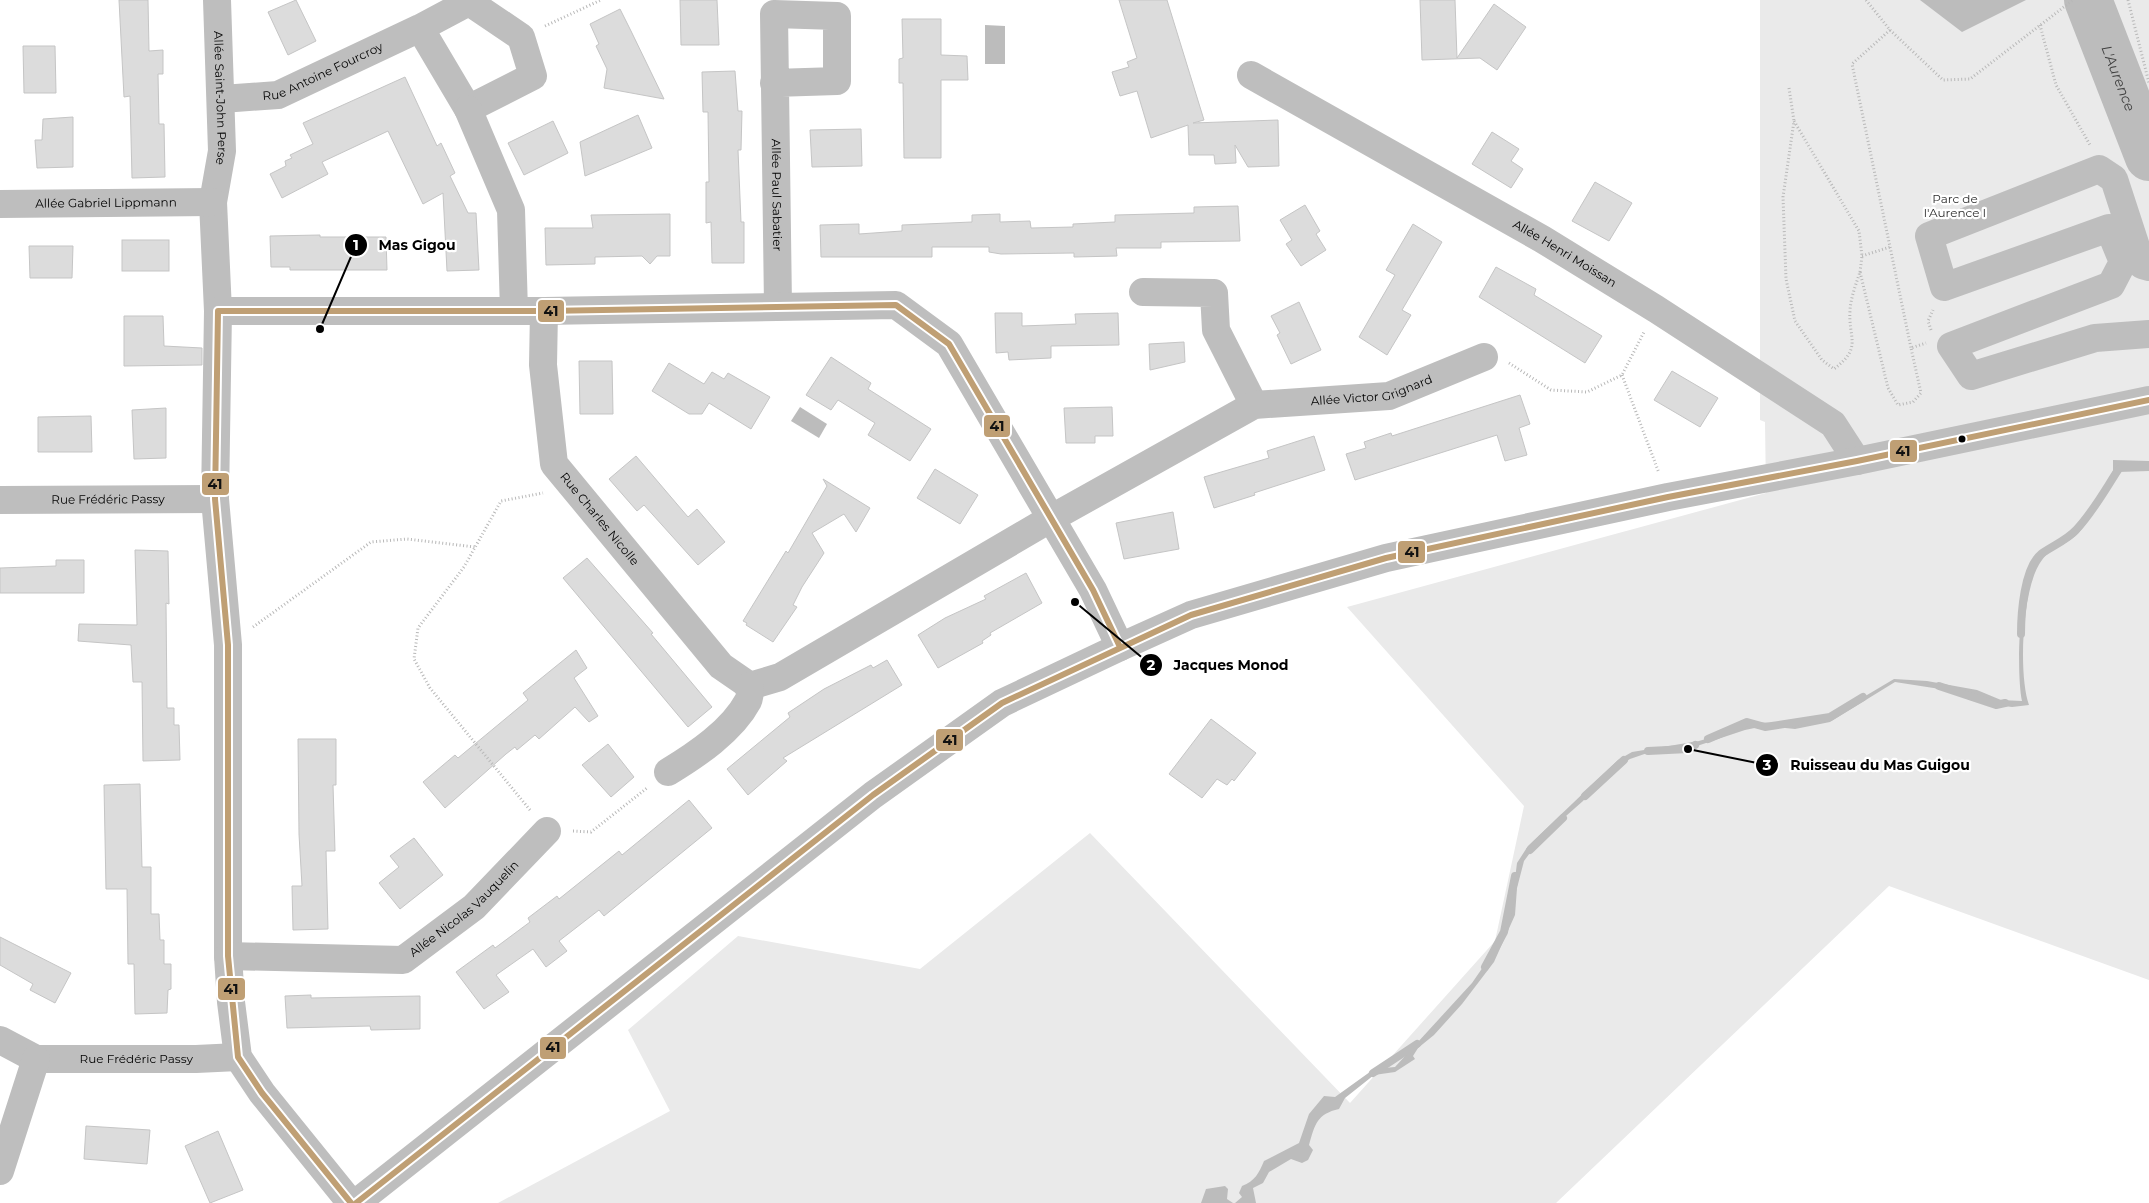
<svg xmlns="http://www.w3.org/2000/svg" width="2149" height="1203" font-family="Montserrat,sans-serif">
	<rect width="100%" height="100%" fill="#fff"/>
	<polygon fill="#eaeaea" points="1760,0 2149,0 2149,980 1889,886 1556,1203 498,1203 670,1111 628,1030 738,936 920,969 1090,833 1350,1103 1495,941 1524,806 1347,607 1766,493 1765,422 1760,420"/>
	<g fill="#bcbcbc">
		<polygon points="1920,0 2026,0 1962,32"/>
		<polygon points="985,25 1005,26 1005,64 985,64"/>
		<polygon points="800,407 827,424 819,438 791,421"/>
		<path d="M2113,460L2149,461V471L2118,472C2102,490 2096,512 2081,530C2071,544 2051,547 2042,560C2022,585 2018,675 2029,705L2012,707L1996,705L1972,694L1895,682L1830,722L1795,729L1764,726L1745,730L1688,749L1656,750L1630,759L1608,772L1583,801L1541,838L1524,861L1517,888L1515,915L1494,962L1462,1004L1434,1035L1418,1048L1413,1056L1415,1059L1395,1072L1374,1075L1345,1098L1339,1109C1317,1114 1315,1124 1309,1145L1313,1150L1308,1160L1302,1163L1291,1159L1269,1172L1263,1183L1253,1188L1256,1203H1235L1242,1197L1239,1193L1242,1186C1255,1181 1259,1173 1264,1161L1299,1143L1309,1114L1324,1096L1335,1097L1374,1069L1395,1067L1472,983L1501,941L1511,911L1517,863L1528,846L1618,760L1632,752L1699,741L1729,732L1747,722L1797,724L1830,717L1894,679L1927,681L1977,690L2001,700L2022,701C2016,673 2018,575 2040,556C2049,547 2063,544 2072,536C2082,528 2105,484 2113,471Z"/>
		<polygon points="1225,1186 1228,1189 1227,1199 1233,1203 1201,1203 1206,1189"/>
	</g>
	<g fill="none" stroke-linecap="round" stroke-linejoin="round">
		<g stroke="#bcbcbc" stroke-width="8">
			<path d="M2021,634C2021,614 2024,568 2041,554C2052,546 2067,540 2076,530C2093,512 2105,490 2118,470"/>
			<polyline points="1939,686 1996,705 2005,703"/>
			<polyline points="1708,739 1747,722 1765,727 1830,717 1863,697"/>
			<polyline points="1648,751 1688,749 1695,745"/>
			<polyline points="1585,796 1624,760"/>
			<polyline points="1530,850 1563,818"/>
			<polyline points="1485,967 1504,932 1515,876"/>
			<polyline points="1373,1073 1417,1044"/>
		</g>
		<path stroke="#bcbcbc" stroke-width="48" id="s1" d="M2088,0L2149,157"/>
	</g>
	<g fill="#dcdcdc" stroke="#c5c5c5">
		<polygon points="119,0 148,0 149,51 163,50 163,74 158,74 159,124 164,124 165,177 132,178 130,96 124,97"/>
		<polygon points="296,0 316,41 288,55 268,12"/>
		<polygon points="680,0 717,0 719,45 681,45"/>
		<polygon points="1119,0 1167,0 1204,120 1193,123 1278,120 1279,166 1248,167 1235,145 1236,163 1215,164 1214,155 1189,155 1188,125 1151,138 1137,91 1120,96 1112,72 1129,67 1127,62 1137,58"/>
		<polygon points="1420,0 1455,0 1457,58 1494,4 1526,27 1497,70 1480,58 1422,60"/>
		<polygon points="620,9 631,31 664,99 604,88 607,69 596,46 599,44 590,24"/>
		<polygon points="902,19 941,19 941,55 967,56 968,80 941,80 941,158 904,158 903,83 899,83 899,59 903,58"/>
		<polygon points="23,46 55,46 56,93 24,93"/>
		<polygon points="735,71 738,111 742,111 741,150 738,150 741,222 744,222 744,263 712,263 711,222 706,223 706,182 709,182 708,112 703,112 702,72"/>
		<polygon points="405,77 437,146 441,143 455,173 450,176 468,213 476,213 479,270 447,271 443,193 423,204 388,131 322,162 328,174 282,198 270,174 286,166 285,161 292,158 290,155 313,144 303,123"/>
		<polygon points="638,115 652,148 585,176 580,142"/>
		<polygon points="73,117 73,167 37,168 35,140 42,140 43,119"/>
		<polygon points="553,121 568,153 524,175 508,143"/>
		<polygon points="861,129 862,166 812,167 810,130"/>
		<polygon points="1492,132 1519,149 1511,161 1523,169 1511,188 1472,164"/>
		<polygon points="1595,182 1632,203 1609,241 1572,221"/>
		<polygon points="1305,205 1320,231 1316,234 1326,250 1301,266 1286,244 1292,240 1280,220"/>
		<polygon points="1238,206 1240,241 1161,242 1161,248 1116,248 1117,256 1074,257 1074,253 1001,254 989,252 989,247 932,247 932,257 821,257 820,225 859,224 859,234 902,231 902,225 972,222 972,215 1000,214 1000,222 1030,221 1031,228 1073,227 1073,224 1115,222 1115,215 1194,213 1194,207"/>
		<polygon points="670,214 670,256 657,256 650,264 642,256 595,257 595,264 546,265 545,228 593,228 591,215"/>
		<polygon points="1413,224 1442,242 1402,310 1411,315 1387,355 1359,337 1395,275 1386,270"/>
		<polygon points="320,235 320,237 386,237 387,270 290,270 290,267 271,267 270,236"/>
		<rect x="122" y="240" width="47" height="31"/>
		<polygon points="29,246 73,246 72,278 30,278"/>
		<polygon points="1496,267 1536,289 1534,295 1602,336 1585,363 1479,297"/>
		<polygon points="1299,302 1321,350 1291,364 1277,335 1280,333 1271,316"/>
		<polygon points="995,313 1022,313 1022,326 1076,324 1075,314 1118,313 1119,345 1051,346 1051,358 1009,360 1008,352 996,353"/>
		<polygon points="124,316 163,316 164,346 202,348 202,365 124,366"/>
		<polygon points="1184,342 1185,362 1150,370 1149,344"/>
		<polygon points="831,357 871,383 868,389 931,429 910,461 868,435 875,423 838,400 831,410 806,395"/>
		<polygon points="579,361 612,361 613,414 580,414"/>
		<polygon points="669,363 704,384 712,372 724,379 728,373 770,397 751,429 709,403 702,414 689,414 652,391"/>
		<polygon points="1672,371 1718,398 1700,427 1654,400"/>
		<polygon points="1520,395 1530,424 1519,428 1527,455 1505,461 1497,435 1355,480 1346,454 1366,448 1364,442 1391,433 1392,436"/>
		<polygon points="1112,407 1113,436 1095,436 1095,443 1066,443 1064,408"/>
		<polygon points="166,408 166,458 134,459 132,410"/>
		<polygon points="91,416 92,452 38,452 38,417"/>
		<polygon points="1314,436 1325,470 1254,493 1255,495 1214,508 1204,477 1269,458 1267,451"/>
		<polygon points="636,456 688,517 697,509 725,542 698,565 644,505 637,511 609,479"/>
		<polygon points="935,469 978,495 960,524 917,498"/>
		<polygon points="823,479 870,508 856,532 844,514 812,533 824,553 802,587 793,605 797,607 773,642 746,625 747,623 743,621 786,551 788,553 827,486"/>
		<polygon points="1173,512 1179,549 1124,559 1116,523"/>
		<polygon points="135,550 168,551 169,604 166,603 167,708 174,708 174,725 179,725 180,760 143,761 142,682 133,682 131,645 78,641 79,624 137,625"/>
		<polygon points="587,558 653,633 651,634 712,707 688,727 563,578"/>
		<polygon points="56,560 84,560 84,593 0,593 0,568 56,566"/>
		<polygon points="1026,573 1042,603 990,633 991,635 982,641 983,643 938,668 918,635 945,618 986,599 984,596"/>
		<polygon points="576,650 587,668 574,678 598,716 589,722 575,707 539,739 535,735 517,750 515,747 506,754 445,808 423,782 455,755 458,758 528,700 523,693"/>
		<polygon points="887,660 902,685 783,758 787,761 748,795 727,769 790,717 788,713 824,689 871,665 873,668"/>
		<polygon points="1211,719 1256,753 1234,781 1232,779 1227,785 1217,779 1202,798 1169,774"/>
		<polygon points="298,739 336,739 336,785 333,785 335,851 326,851 328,929 293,930 292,886 302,886 299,834"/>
		<polygon points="608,744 634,777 611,797 582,765"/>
		<polygon points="140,784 142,867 151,867 151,914 159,914 160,940 164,940 164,964 171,964 171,989 168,990 167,1013 135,1014 134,964 128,964 127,889 106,889 104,785"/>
		<polygon points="689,800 712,828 604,916 599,910 559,941 567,951 546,967 533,949 496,975 509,992 484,1009 456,972 493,945 495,948 530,922 528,918 557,896 559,899 619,851 622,855"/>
		<polygon points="414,838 443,875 400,909 379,883 399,867 390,856"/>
		<polygon points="0,937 71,973 55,1003 30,990 33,984 0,965"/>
		<polygon points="311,995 311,998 420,996 420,1029 371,1030 370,1026 287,1028 285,996"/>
		<polygon points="86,1126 150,1130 147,1164 84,1159"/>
		<polygon points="218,1131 243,1190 210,1203 185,1146"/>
	</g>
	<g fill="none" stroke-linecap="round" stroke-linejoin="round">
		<g stroke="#b8b8b8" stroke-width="3" stroke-dasharray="1 2.5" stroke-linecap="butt">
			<polyline points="1866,0 1890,30 1943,80 1970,79 2073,0"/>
			<polyline points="2128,0 2149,83"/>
			<polyline points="2040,25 2056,85 2090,145"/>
			<polyline points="545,26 601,0"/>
			<polyline points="1890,30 1852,64 1911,348"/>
			<polyline points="1789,88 1794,121"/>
			<polyline points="1862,256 1890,247"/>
			<path d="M1860,272L1862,256L1859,231L1794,121L1783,197L1786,279L1795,321L1822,360L1834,369C1863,347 1848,339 1850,310C1851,297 1856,284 1860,272L1888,388L1898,405L1913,402L1921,393L1911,348L1926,343"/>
			<polyline points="1931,330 1928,321 1933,310"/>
			<polyline points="1509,363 1551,390 1587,392 1622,375 1644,332"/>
			<polyline points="1622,375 1659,473"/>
			<polyline points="253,627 371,542 407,539 475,547"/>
			<polyline points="530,810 430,688 414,659 418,628 464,567 501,501 543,493"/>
			<polyline points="573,831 591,832 647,788"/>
		</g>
		<g stroke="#bebebe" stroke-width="28">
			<path id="s2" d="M217,0L222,151L213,202L218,311L215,499L228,645V956L231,1002L238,1057L262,1093L351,1203"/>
			<path id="s3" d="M1251,75L1542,239L1656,309L1833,424L1857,461"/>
			<path id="s4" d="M774,83L837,81V16L774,14L778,306"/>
			<path id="s5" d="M222,99L278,95L420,28L469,2L521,37L533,76L468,109L420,28"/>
			<polyline points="468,109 511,210 514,311"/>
			<path id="s6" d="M0,204L213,202"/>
			<polyline points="2149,267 2142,265 2114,179 2099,169 1929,236 1944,287 2109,228 2123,262 2111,285 1951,346 1971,376 2095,338 2149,334"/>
			<polyline points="1143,292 1214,293 1216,330 1254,405"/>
			<polyline points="218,311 544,311 896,305 949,344 1093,590 1120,647"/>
			<path id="s7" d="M544,311L543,365L554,464L721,666L750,686L780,677L1050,519L1254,405L1389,396L1484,357"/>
			<path id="s8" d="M0,500L215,499"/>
			<path d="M668,772C696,755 732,731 748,701C750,697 750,690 750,686"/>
			<path id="s9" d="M228,956L403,960L474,907L547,831"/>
			<path id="s10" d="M0,1040L36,1059H196L238,1057"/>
			<polyline points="0,1171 36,1059"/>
			<polyline points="356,1203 873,795 1002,703 1120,647 1191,615 1386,558 1668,497 1857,461 2149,400"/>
		</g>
		<defs>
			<g id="bus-1">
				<polyline points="351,1203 262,1093 238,1057 228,956 228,645 215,499 218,311 544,311 896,305 949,344 1093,590 1120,647"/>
				<polyline points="356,1203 873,795 1002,703 1191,615 1386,558 1668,497 1857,461 2149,400"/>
			</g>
		</defs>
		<use href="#bus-1" stroke="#fff" stroke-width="10"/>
		<use href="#bus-1" stroke="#bf9f74" stroke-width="6"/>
	</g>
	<circle fill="#000" stroke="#fff" stroke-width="2" cx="1962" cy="439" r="4.5"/>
	<g text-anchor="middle" stroke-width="4.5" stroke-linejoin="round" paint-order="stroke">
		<g font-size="12" fill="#000" stroke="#fff">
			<text dy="4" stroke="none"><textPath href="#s5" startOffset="106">Rue Antoine Fourcroy</textPath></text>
			<text dy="4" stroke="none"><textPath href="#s2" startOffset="98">Allée Saint-John Perse</textPath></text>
			<text dy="4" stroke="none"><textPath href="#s4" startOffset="372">Allée Paul Sabatier</textPath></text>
			<text dy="4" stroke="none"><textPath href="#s6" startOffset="106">Allée Gabriel Lippmann</textPath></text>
			<text dy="4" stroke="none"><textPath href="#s3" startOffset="361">Allée Henri Moissan</textPath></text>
			<text dy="4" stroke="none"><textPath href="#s7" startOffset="1148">Allée Victor Grignard</textPath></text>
			<text dy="4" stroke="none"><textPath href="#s8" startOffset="108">Rue Frédéric Passy</textPath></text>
			<text dy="4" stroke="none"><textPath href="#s7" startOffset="225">Rue Charles Nicolle</textPath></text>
			<text dy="4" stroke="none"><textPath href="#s9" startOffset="255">Allée Nicolas Vauquelin</textPath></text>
			<text dy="4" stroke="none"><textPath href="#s10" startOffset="141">Rue Frédéric Passy</textPath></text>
		</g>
		<g font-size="12" fill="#2f2f2f" stroke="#fff">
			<text x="1955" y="203">Parc de<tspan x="1955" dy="14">l'Aurence I</tspan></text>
		</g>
		<g font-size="14" font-style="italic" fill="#404040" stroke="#fff">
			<text dy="5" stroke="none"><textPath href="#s1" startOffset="84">L'Aurence</textPath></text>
		</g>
	</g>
	<path fill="none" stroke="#000" stroke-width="2" d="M320 329L356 245M1075 602L1151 665M1688 749L1767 765"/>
	<g fill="#000" stroke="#fff" stroke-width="2">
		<circle cx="320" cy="329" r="5"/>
		<circle cx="1075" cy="602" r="5"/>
		<circle cx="1688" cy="749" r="5"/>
		<circle cx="356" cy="245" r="12"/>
		<circle cx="1151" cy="665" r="12"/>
		<circle cx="1767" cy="765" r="12"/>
	</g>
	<g font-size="15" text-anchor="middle" font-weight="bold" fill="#fff">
		<text x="356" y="250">1</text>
		<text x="1151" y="670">2</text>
		<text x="1767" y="770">3</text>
	</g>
	<g font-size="14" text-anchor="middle" font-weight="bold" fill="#000" stroke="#fff" stroke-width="4.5" stroke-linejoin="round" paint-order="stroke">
		<text x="417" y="250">Mas Gigou</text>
		<text x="1231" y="670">Jacques Monod</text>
		<text x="1880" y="770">Ruisseau du Mas Guigou</text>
	</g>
	<g stroke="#fff" stroke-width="2">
		<rect x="537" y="299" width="28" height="24" rx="5" fill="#bf9f74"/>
		<rect x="983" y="414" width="28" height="24" rx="5" fill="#bf9f74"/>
		<rect x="1889" y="439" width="29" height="24" rx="5" fill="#bf9f74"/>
		<rect x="201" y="472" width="29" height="24" rx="5" fill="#bf9f74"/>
		<rect x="1397" y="540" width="29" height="24" rx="5" fill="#bf9f74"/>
		<rect x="935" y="728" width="29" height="24" rx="5" fill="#bf9f74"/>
		<rect x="217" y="977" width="29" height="24" rx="5" fill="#bf9f74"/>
		<rect x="539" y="1036" width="28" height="24" rx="5" fill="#bf9f74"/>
	</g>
	<g font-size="14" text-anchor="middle" font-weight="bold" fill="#111">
		<text x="551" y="316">41</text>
		<text x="997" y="431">41</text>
		<text x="1903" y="456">41</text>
		<text x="215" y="489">41</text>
		<text x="1412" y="557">41</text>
		<text x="950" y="745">41</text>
		<text x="231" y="994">41</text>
		<text x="553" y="1052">41</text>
	</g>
</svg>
